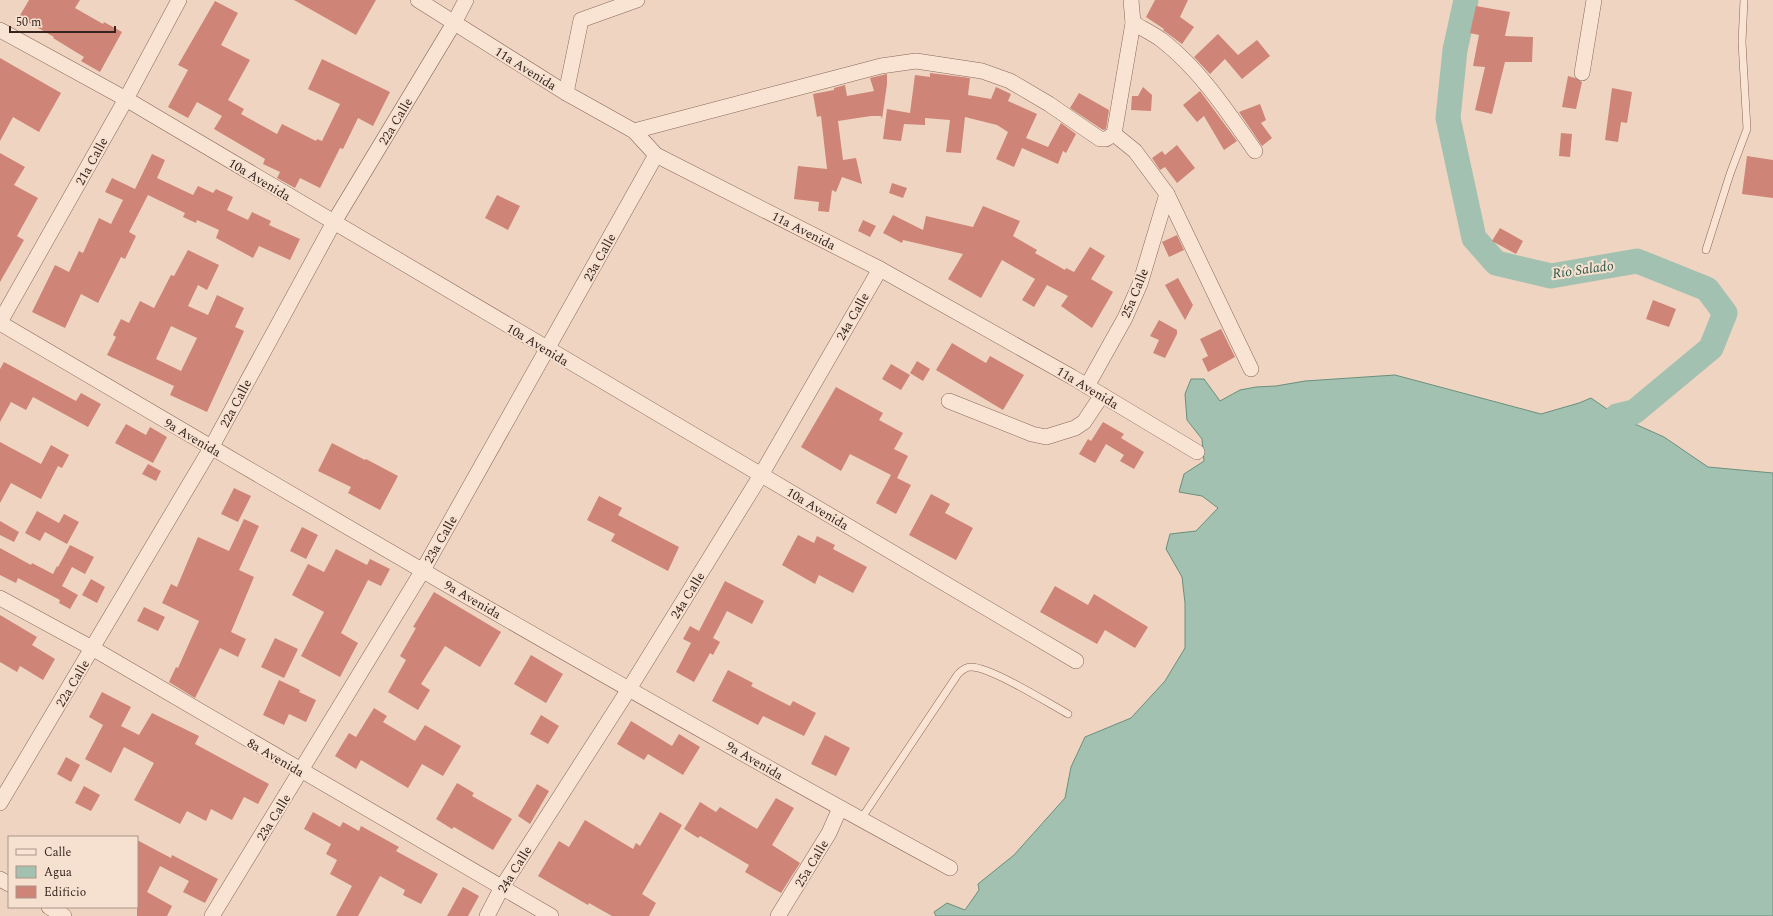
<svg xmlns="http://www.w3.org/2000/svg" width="1773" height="916" font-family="Spectral,serif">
	<rect width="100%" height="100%" fill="#efd5c1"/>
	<polygon fill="#a3c1b1" stroke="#6a8f7c" points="1395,375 1541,414 1579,403 1591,398 1617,416 1664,437 1708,467 1773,473 1773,916 936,916 934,912 947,903 965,910 979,890 978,884 1014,855 1065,798 1071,767 1085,737 1131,718 1165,681 1185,648 1185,603 1182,577 1166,549 1170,534 1196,531 1218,508 1202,496 1179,492 1184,474 1204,461 1202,439 1187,420 1185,394 1191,379 1204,379 1220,401 1240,390 1256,387 1276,386 1305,381"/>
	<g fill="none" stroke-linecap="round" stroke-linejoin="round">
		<polyline stroke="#a3c1b1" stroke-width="25" points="1466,0 1455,50 1448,118 1474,238 1496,263 1551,276 1637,261 1707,289 1725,313 1711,348 1634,412 1617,416"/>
	</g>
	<g fill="#ce8476" fill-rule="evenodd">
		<polygon points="29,0 80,0 75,8 103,24 104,22 122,32 100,72 81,61 84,57 53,38 54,37 19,17"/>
		<polygon points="294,0 376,0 356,35"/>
		<polygon points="1155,0 1188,0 1180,17 1194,27 1182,44 1163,30 1164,29 1146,17"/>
		<polygon points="215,1 238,13 221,45 250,60 228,100 244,109 241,114 277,134 282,124 316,141 317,139 322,141 340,104 308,89 322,59 390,92 373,126 358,118 343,149 340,148 320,188 300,178 295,188 277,178 280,172 263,164 265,159 214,129 222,116 197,102 188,118 168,107 188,70 178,65"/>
		<polygon points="1476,6 1510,12 1505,36 1533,37 1532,62 1505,62 1492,114 1475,110 1485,67 1473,66 1479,35 1470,33"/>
		<polygon points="1218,34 1238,55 1257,40 1270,56 1242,79 1225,59 1210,74 1194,57"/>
		<polygon points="0,58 61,93 39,132 13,117 0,141"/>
		<polygon points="930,73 970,78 968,95 991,99 996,87 1011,94 1008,101 1037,114 1026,138 1048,147 1061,123 1076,134 1066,153 1063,151 1058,164 1022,148 1014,167 996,159 1008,132 997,125 965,117 961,153 946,152 950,120 925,118 925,125 904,124 901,141 883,139 887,109 910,113 915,75 930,77"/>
		<polygon points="887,74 887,84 882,119 881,116 871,116 838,121 843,160 856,158 862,184 842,177 836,192 832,190 829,212 818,211 819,202 794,199 798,166 827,169 821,116 817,117 813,94 834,90 834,88 845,85 847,96 874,91 870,78"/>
		<polygon points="1568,76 1575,78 1582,82 1576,109 1562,107"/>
		<polygon points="1143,87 1152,95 1151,111 1131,110 1132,96 1138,96"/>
		<polygon points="1612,88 1632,92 1627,123 1621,122 1618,142 1605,140"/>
		<polygon points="1200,91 1237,141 1224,150 1204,116 1197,122 1183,105"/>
		<polygon points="1079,93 1109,110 1106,129 1103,130 1070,108"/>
		<polygon points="1260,104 1266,120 1261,123 1272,138 1262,146 1239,112"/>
		<polygon points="1561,133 1572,134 1570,157 1559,156"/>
		<polygon points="1177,145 1195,168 1177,183 1165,167 1160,170 1152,158 1162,151 1165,155"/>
		<polygon points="0,153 25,167 14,185 38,198 17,236 24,240 0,282"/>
		<polygon points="152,154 165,160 157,178 193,195 198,186 213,193 216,189 233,197 227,210 248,220 252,212 271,221 269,225 300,239 290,260 259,246 253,258 216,238 219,230 197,220 196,223 183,217 185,213 148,195 129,232 136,236 125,259 121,257 98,303 81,294 65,328 32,312 55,265 69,272 79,251 83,253 99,218 111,224 123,200 105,192 112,178 135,189"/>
		<polygon points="1747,156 1773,160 1773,198 1742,194"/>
		<polygon points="892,183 907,188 903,198 889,193"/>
		<polygon points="497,195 520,206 508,230 485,218"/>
		<polygon points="983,206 1020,221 1013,236 1037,250 1035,253 1065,270 1066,268 1074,272 1090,247 1105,256 1091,279 1113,292 1092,328 1061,306 1068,296 1047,285 1034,307 1022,300 1035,279 1002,260 981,298 948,279 963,254 903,240 902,243 883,233 893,215 923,230 926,216 973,227"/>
		<polygon points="863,220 876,226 870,237 858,231"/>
		<polygon points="1500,228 1523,241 1516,254 1492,241"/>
		<polygon points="1177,235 1184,250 1169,257 1162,242"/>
		<path d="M188,250L219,265L207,290L198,285L188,306L208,315L217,295L244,308L235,327L244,331L207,412L170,395L174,386L107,355L116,337L113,335L121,319L129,323L140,301L154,308L171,275L174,276ZM171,326L197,338L181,371L156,359Z"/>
		<polygon points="1178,278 1193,305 1185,320 1165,285"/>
		<polygon points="1653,300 1676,309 1669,327 1646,319"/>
		<polygon points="1159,320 1177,330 1177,334 1165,358 1153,353 1159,340 1150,336"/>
		<polygon points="1221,329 1235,357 1208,372 1202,359 1208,356 1200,339"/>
		<polygon points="952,343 986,363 990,356 1024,375 1003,410 936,370"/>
		<polygon points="917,361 930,369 923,381 910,373"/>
		<polygon points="4,362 76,401 81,393 101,404 88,427 33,397 26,410 11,402 0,422 0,369"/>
		<polygon points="891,364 910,375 901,390 882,379"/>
		<polygon points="836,387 883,413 879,420 903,433 894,449 908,456 897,478 911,485 896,514 876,503 891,475 850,454 841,471 801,447"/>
		<polygon points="1103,422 1124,434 1121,438 1144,452 1134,469 1120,461 1124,455 1106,444 1095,463 1079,454 1088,439 1091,441"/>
		<polygon points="126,424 146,435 150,427 167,437 153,463 115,443"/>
		<polygon points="0,442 41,464 51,445 69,455 62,468 58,466 41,499 11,483 0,503"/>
		<polygon points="332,443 365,460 366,459 398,476 380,510 348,493 351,487 318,471"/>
		<polygon points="148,464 161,471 156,481 142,474"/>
		<polygon points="234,488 251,496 238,522 221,514"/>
		<polygon points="931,494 950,504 945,513 973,528 956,560 909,535"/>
		<polygon points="599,496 622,508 618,515 679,547 668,571 611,541 615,534 587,520"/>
		<polygon points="37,511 59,523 64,514 79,522 67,544 45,532 40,541 25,533"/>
		<polygon points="244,519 259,526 239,570 254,577 231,632 246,639 238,657 220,648 195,698 169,682 176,667 178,668 199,621 162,603 171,584 177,587 198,537 229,551"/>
		<polygon points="0,521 19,532 14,542 0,535"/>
		<polygon points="302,527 318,535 306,559 290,551"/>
		<polygon points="798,535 814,543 817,536 835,545 833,549 867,567 853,593 819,575 815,584 782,565"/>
		<polygon points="70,545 94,557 85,574 72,567 62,586 78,595 70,609 59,603 60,600 18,578 16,583 0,575 0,548 31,565 32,563 53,574 57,566 58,567"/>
		<polygon points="336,549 367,565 370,559 390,569 381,586 368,580 341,633 358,643 340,677 301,656 324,612 292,595 308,564 324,572"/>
		<polygon points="91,579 105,587 97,603 82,595"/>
		<polygon points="725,581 764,601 752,624 727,611 713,638 720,642 713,655 710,653 694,682 676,672 691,643 683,639 690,626 699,631"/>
		<polygon points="1055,586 1088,605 1094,594 1148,627 1135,648 1105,630 1097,644 1040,612"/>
		<polygon points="434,592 501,632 480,667 445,646 421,684 430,690 418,710 388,692 406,660 400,656 416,628 413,627"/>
		<polygon points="144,607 165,617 158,631 137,621"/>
		<polygon points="0,615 37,637 32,645 55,659 43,680 20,666 17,672 0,662"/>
		<polygon points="275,638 298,649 284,678 261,667"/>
		<polygon points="531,655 563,674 546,703 514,684"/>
		<polygon points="728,670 753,683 751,686 790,706 793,701 816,713 804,736 763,716 758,725 712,701"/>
		<polygon points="279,680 300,690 299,692 316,700 306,722 289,714 284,725 263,715"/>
		<polygon points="102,692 131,707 121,726 139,735 152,713 199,736 195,744 269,784 258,804 244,797 232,820 211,809 206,821 187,811 180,824 134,800 154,763 124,747 111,773 85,759 103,725 89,717"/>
		<polygon points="374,708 387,716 383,722 415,741 425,725 461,746 443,776 422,764 408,788 361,760 356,769 335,756 349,733 356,737"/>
		<polygon points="541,715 559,726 548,744 530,734"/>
		<polygon points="631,721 672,746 679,734 700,747 683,775 648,754 644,760 617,744"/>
		<polygon points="825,735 850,748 836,776 811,764"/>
		<polygon points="66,757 80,765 71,782 57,774"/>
		<polygon points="457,783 474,793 472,796 512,819 493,850 454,827 452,829 436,819"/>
		<polygon points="537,784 549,791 530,824 518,816"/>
		<polygon points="84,786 100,795 91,811 75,803"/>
		<polygon points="776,798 794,808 772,845 800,863 781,893 745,872 749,865 700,836 698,838 684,829 700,802 716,812 720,807 757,829"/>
		<polygon points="313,812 340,827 343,822 359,831 361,826 399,847 396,851 438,874 421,904 403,895 405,890 380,876 358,916 336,916 352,886 330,874 337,860 326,854 331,844 304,829"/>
		<polygon points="660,812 682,825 642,894 656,903 649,916 612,916 589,903 588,905 538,876 559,841 569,847 585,820 633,849 636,843 640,846"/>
		<polygon points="137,840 171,858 172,855 218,879 205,903 183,892 189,881 160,866 147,892 172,906 167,916 137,916"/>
		<polygon points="463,887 479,896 468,916 447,916"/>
	</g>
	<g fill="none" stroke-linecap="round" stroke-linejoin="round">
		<defs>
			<g id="lane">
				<polyline points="1706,250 1730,174 1747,129 1742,42 1744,0"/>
				<path d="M861,819L958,674C962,670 966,667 971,667C991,667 1048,703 1068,714"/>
			</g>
			<g id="street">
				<polyline points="418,0 566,93 634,131 656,155 880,269 1072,377 1197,452"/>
				<path d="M1133,23C1143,29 1154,34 1163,41C1201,71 1227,111 1255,151"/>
				<polyline points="0,30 126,99 1076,661"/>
				<polyline points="1582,73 1594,0"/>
				<polyline points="566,93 581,20 637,0"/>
				<polyline points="634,131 881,66 916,61 982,71 1010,81 1049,104 1100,139 1106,139 1114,134 1135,151 1167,194 1251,369"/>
				<polyline points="1114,134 1133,23 1131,0"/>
				<polyline points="0,322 126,99 179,0"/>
				<path d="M0,323C314,508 630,694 950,868"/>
				<polyline points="1087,386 1125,318 1140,284 1167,194"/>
				<polyline points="949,401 1032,434 1046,437 1075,428 1084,422 1102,395"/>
				<polyline points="0,598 92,648 551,916"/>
				<polyline points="0,803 211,448 334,222 454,23 466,0"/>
				<polyline points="0,879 9,884"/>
				<polyline points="49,907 64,916"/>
				<polyline points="212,916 423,570 656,155"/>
				<polyline points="487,916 502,887 629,689 761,475 880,269"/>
				<polyline points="778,916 829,833 840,808"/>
			</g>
		</defs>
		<use href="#lane" stroke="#886558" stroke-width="8"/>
		<use href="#street" stroke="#886558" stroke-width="16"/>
		<use href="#lane" stroke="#f9e4d4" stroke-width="7"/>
		<use href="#street" stroke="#f9e4d4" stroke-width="15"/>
	</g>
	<g text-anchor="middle" stroke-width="4" stroke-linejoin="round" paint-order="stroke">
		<g font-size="13" fill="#37231d" stroke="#f6e1d0">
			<text transform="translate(526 68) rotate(32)" y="5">11a Avenida</text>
			<text transform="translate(395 121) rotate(-59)" y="5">22a Calle</text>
			<text transform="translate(91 161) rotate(-61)" y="5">21a Calle</text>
			<text transform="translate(260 179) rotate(31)" y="5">10a Avenida</text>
			<text transform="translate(804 230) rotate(27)" y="5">11a Avenida</text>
			<text transform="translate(599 257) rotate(-61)" y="5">23a Calle</text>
			<text transform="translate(1134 293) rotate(-68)" y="5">25a Calle</text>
			<text transform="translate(852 316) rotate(-60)" y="5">24a Calle</text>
			<text transform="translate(538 344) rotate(31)" y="5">10a Avenida</text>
			<text transform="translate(1088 387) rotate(31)" y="5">11a Avenida</text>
			<text transform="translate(235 403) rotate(-62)" y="5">22a Calle</text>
			<text transform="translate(193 437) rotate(30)" y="5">9a Avenida</text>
			<text transform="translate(818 508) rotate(31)" y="5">10a Avenida</text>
			<text transform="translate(440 539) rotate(-60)" y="5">23a Calle</text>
			<text transform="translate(687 595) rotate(-58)" y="5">24a Calle</text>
			<text transform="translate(473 599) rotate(30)" y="5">9a Avenida</text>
			<text transform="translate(72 683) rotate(-59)" y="5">22a Calle</text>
			<text transform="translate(276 757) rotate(30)" y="5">8a Avenida</text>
			<text transform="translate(755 760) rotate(30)" y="5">9a Avenida</text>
			<text transform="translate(273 817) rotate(-58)" y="5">23a Calle</text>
			<text transform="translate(811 863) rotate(-59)" y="5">25a Calle</text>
			<text transform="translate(514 869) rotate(-58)" y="5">24a Calle</text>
		</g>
		<g font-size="14" font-style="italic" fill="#2c5849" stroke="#f6e1d0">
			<text transform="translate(1583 269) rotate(-8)" y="5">Río Salado</text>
		</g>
	</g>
	<rect x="8" y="836" width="130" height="72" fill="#f6e1d0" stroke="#aa9588"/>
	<rect x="16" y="849" width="20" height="6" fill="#f9e4d4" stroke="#aa9588"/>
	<text x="44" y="856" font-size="12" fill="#37231d">Calle</text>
	<rect x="16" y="866" width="20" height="12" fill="#a3c1b1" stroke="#aa9588"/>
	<text x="44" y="876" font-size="12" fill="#37231d">Agua</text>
	<rect x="16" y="886" width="20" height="12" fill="#ce8476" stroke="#aa9588"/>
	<text x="44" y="896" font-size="12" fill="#37231d">Edificio</text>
	<path d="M10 26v6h105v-6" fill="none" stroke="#37231d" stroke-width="2"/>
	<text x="16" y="26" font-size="12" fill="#37231d" stroke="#f6e1d0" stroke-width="3" paint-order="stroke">50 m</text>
</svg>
